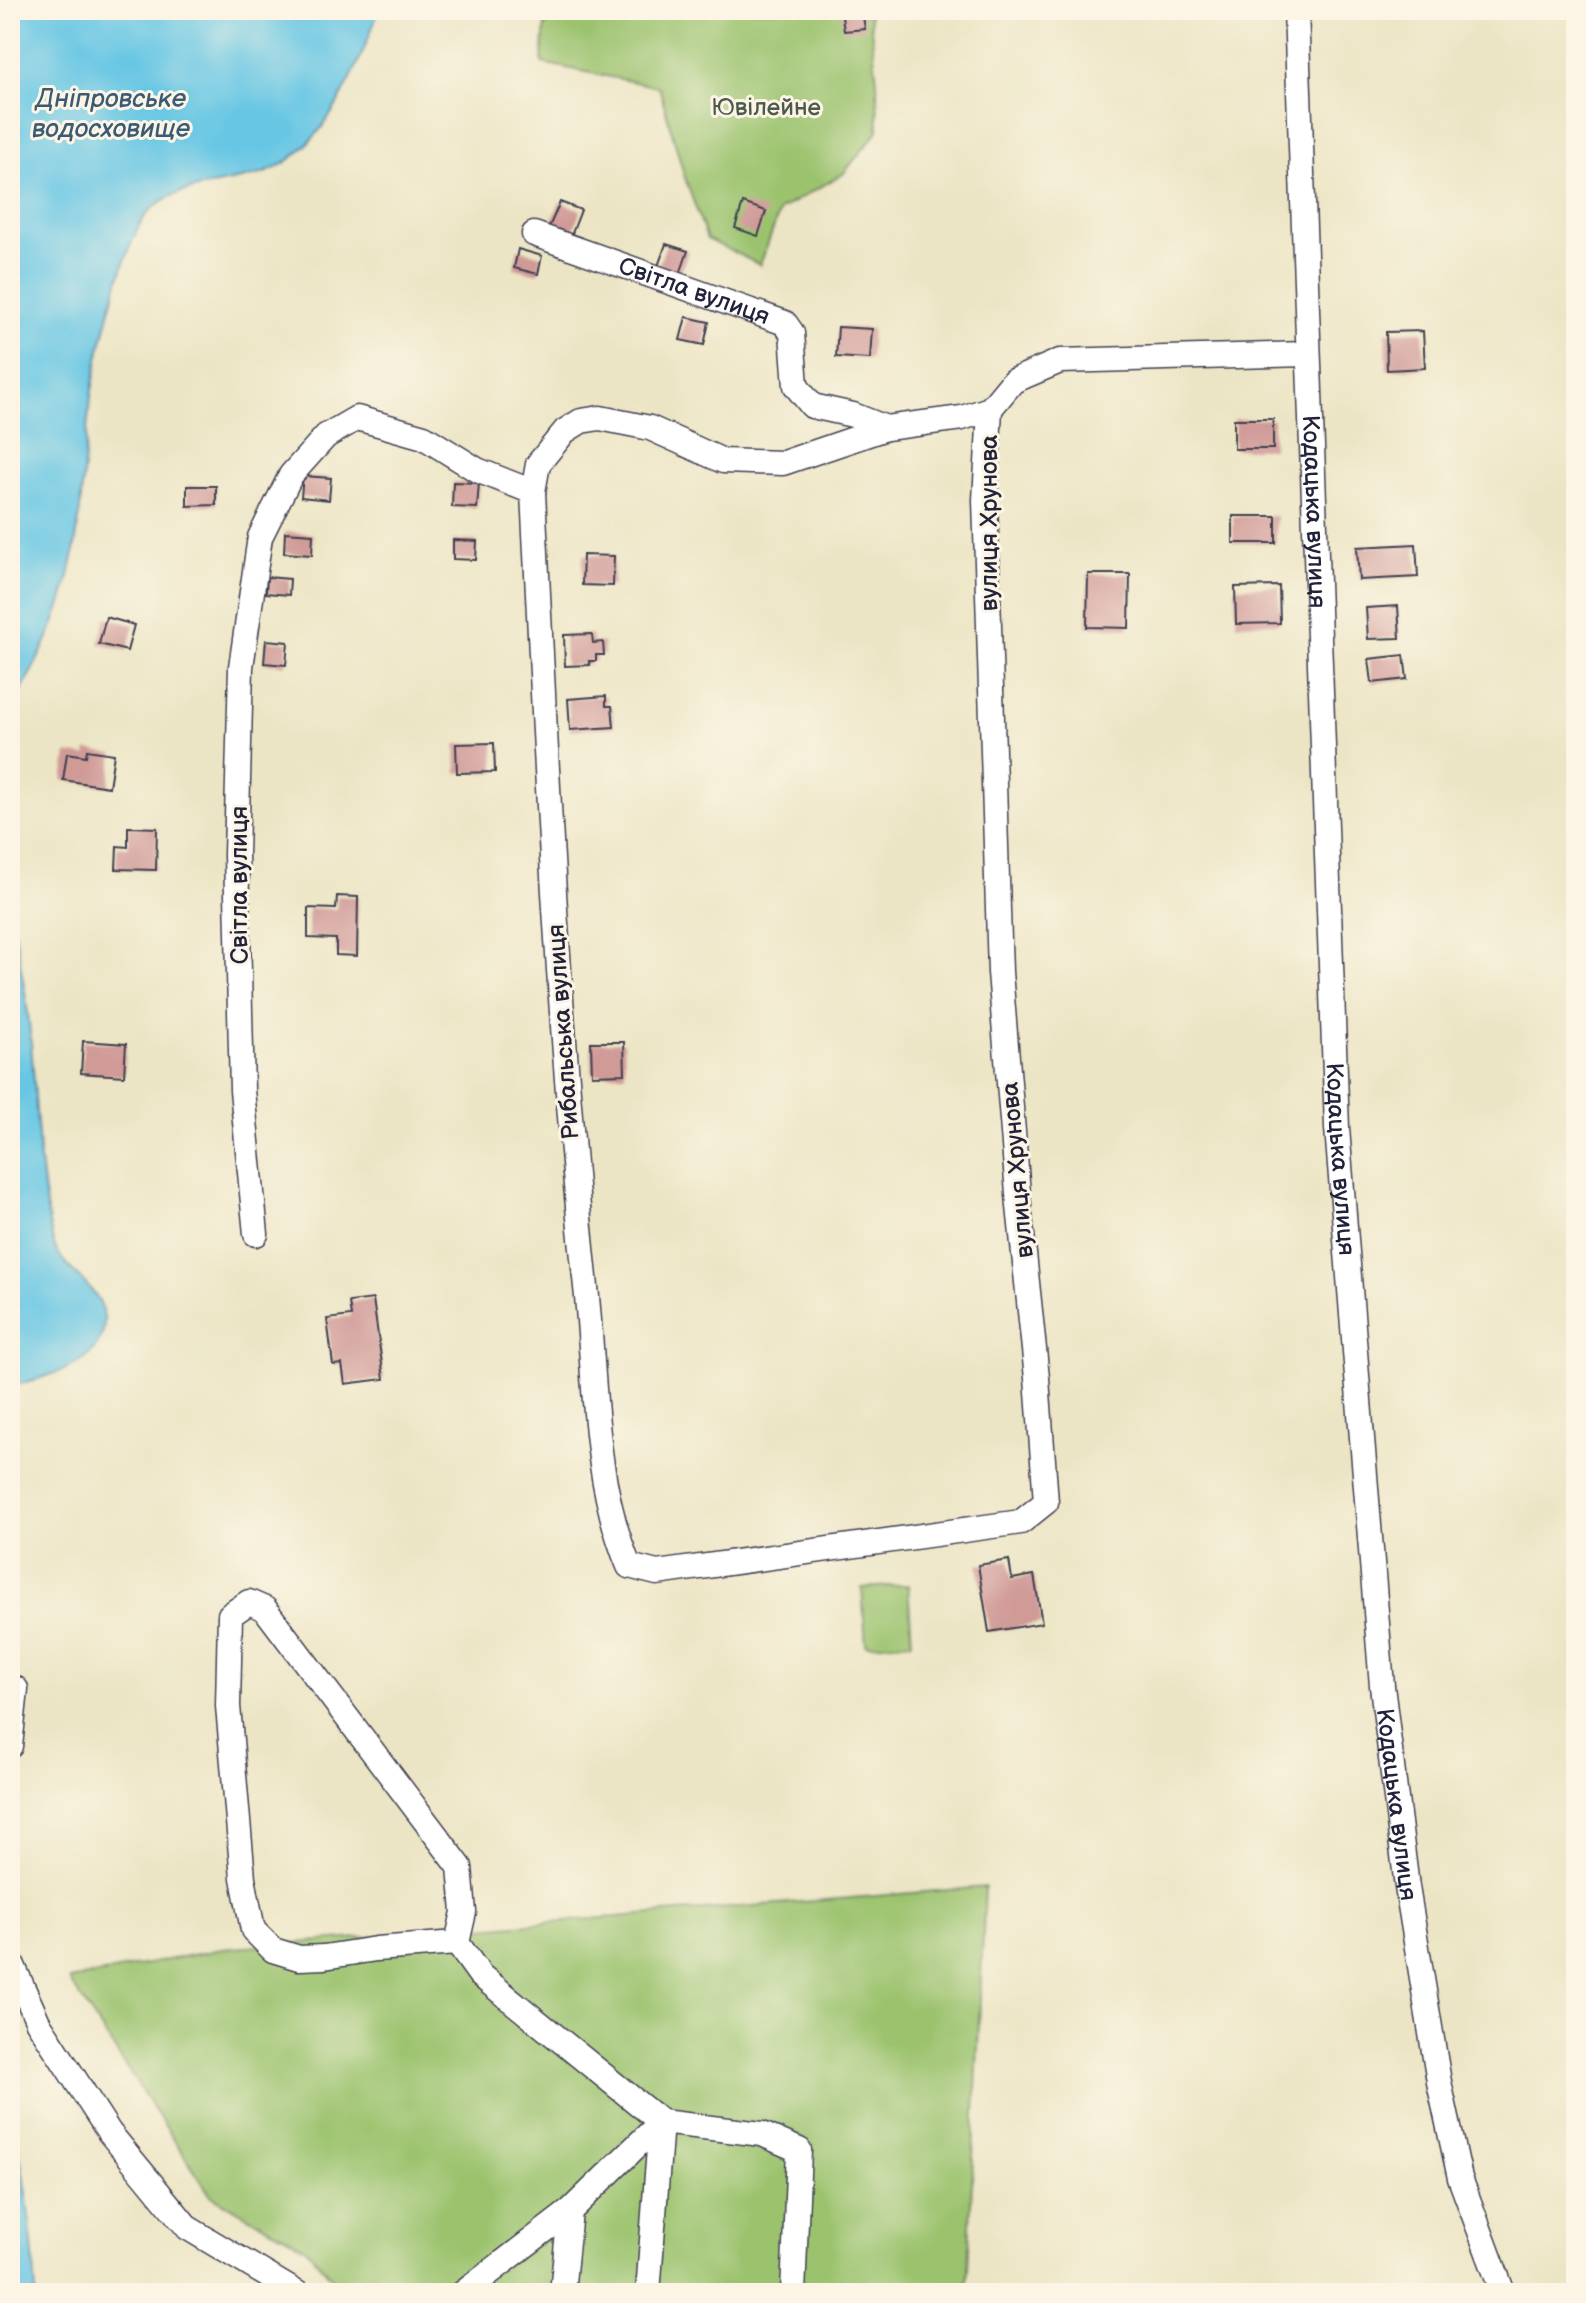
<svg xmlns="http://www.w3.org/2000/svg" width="1586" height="2303" font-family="'Balsamiq Sans',sans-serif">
	<rect width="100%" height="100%" fill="#fcf5e5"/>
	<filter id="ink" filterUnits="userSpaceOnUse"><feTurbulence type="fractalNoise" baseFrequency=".0125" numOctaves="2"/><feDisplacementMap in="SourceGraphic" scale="16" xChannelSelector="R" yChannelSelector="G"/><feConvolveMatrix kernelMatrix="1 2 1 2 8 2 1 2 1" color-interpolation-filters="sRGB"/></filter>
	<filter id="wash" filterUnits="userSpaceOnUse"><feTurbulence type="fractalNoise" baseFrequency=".006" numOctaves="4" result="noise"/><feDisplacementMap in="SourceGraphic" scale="32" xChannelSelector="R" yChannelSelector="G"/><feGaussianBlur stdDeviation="1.8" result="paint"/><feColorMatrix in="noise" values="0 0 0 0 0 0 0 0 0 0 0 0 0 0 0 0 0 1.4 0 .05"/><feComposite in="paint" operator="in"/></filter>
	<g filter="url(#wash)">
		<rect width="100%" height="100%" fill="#ece5c5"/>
		<g fill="#9bc36e" stroke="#5e7254" stroke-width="2">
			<polygon points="546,10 869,10 877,82 878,131 843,174 780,210 760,265 707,239 685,178 659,87 542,63"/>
			<polygon points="908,1585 912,1642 866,1645 862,1588"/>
			<polygon points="985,1887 967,2293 345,2293 305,2247 211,2196 69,1980 222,1949"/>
		</g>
		<g fill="#66c6e4" stroke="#447490" stroke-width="2">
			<path d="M10,10H379C358,67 326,151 264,173C230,185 170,184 146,215C133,233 125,261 118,282C105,325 95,367 89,411C83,463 82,516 71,567C60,620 36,665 10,711Z"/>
			<path d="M10,908C17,946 25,984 29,1023C37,1096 36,1170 53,1241C61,1274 115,1290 102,1334C92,1368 45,1376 16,1385L10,1389Z"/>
			<path d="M10,2108C25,2169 32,2231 36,2293H10Z"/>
		</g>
		<g id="blocks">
			<g fill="#d09a97">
				<polygon points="841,10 862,10 865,29 844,31"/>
				<polygon points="560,202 581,210 571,236 549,227"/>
				<polygon points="743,203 766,211 758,236 735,228"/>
				<polygon points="666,244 688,251 679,277 657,269"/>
				<polygon points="518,249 542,256 538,274 514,268"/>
				<polygon points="686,317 709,322 704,345 680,340"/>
				<polygon points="838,327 872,329 870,359 836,357"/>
				<polygon points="1423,331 1425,368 1387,370 1386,332"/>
				<rect x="1234" y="419" width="39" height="30"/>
				<polygon points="303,476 331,478 329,500 301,497"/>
				<polygon points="453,482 479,483 477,508 452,507"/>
				<polygon points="187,486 216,486 216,505 187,506"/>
				<rect x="1233" y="516" width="43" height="27"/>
				<polygon points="285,532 313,534 312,555 284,553"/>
				<polygon points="453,540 477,541 476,560 453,559"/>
				<polygon points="1416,544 1418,577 1359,580 1357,547"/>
				<polygon points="583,555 614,556 613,586 582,585"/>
				<polygon points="1088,574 1130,574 1129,628 1087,627"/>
				<polygon points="267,577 290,579 289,595 266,593"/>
				<polygon points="1279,586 1280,623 1236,624 1235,587"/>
				<polygon points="1398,606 1400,638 1368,639 1366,608"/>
				<polygon points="106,617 134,625 127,651 99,644"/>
				<polygon points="592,634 593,643 603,642 604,655 596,655 596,661 589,661 590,665 565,666 564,635"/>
				<polygon points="266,640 288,642 286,665 264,663"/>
				<polygon points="1404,655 1407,679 1372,683 1369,659"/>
				<polygon points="606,696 606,706 612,706 614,727 570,730 568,699"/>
				<polygon points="494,743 495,772 457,773 456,744"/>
				<polygon points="87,750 114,754 109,787 63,780 67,753 86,756"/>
				<polygon points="128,827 157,828 156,870 116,869 117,846 128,847"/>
				<polygon points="337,896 358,897 357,956 336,955 336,939 308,938 308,908 336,909"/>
				<polygon points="83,1041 126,1044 124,1076 81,1073"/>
				<polygon points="591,1042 624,1042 625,1074 592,1075"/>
				<polygon points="373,1299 384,1379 345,1384 342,1364 333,1365 327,1319 351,1316 349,1302"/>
				<polygon points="1009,1560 1012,1579 1034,1575 1042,1623 989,1632 978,1565"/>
			</g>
		</g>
	</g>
	<g filter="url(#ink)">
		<use href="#blocks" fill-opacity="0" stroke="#403f50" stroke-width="2"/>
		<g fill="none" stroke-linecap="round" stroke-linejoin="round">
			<defs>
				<g id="street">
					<path id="s1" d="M1296,10L1337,1128L1382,1686L1407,1887L1439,2082L1460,2178L1503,2293"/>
					<path id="s2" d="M534,234L785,323L792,333L796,386L812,406L853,415L886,428"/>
					<path d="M990,409L985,500L1000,972L1019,1206L1037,1378L1046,1502L1021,1522L657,1573L629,1566C592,1478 596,1381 586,1287C558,1023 546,758 533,492L538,464L565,431L581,421L600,418L650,428L723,461L783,463L886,428L962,418Z"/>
					<polyline points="990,409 1013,381 1060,361 1307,354"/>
					<polyline points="256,1234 242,1090 236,855 241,667 260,537 291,475 326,436 357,418 424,437 477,470 533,492"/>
					<polyline points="10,1746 16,1689"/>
					<polyline points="457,1943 376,1949 324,1957 299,1958 273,1950 253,1930 243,1878 228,1706 230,1615 249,1602 265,1609 460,1867 464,1912 457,1943 480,1975 661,2122 762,2134 799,2150 793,2293"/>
					<polyline points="10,1959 38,2022 109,2132 188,2228 297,2293"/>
					<polyline points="463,2293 570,2211 661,2122"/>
					<polyline points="562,2293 570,2211"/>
					<polyline points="648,2293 661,2122"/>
				</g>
			</defs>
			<use href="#street" stroke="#403f50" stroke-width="27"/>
			<use href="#street" stroke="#fff" stroke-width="24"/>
		</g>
	</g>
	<g text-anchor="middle" stroke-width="6" stroke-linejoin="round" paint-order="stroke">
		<g font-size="24" fill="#4c5a4d" stroke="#fcf5e5">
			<text x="766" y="115">Ювілейне</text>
		</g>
		<g font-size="24" fill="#22223b" stroke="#fcf5e5">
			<text dy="8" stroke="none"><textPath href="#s2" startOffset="170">Світла вулиця</textPath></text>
			<text dy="8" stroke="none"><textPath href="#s1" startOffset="502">Кодацька вулиця</textPath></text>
			<text transform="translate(989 523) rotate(-90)" y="8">вулиця Хрунова</text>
			<text transform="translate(239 885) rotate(-90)" y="8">Світла вулиця</text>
			<text transform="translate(563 1032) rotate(-94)" y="8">Рибальська вулиця</text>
			<text dy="8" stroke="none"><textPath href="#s1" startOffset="1150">Кодацька вулиця</textPath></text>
			<text transform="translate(1017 1170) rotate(-95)" y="8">вулиця Хрунова</text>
			<text dy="8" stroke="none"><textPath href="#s1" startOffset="1798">Кодацька вулиця</textPath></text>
		</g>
		<g font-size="26" font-style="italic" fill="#3a5b76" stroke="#fcf5e5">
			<text x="111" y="107">Дніпровське<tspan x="111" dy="30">водосховище</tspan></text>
		</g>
	</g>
	<rect width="1586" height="2303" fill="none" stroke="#fcf5e5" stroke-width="40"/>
</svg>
